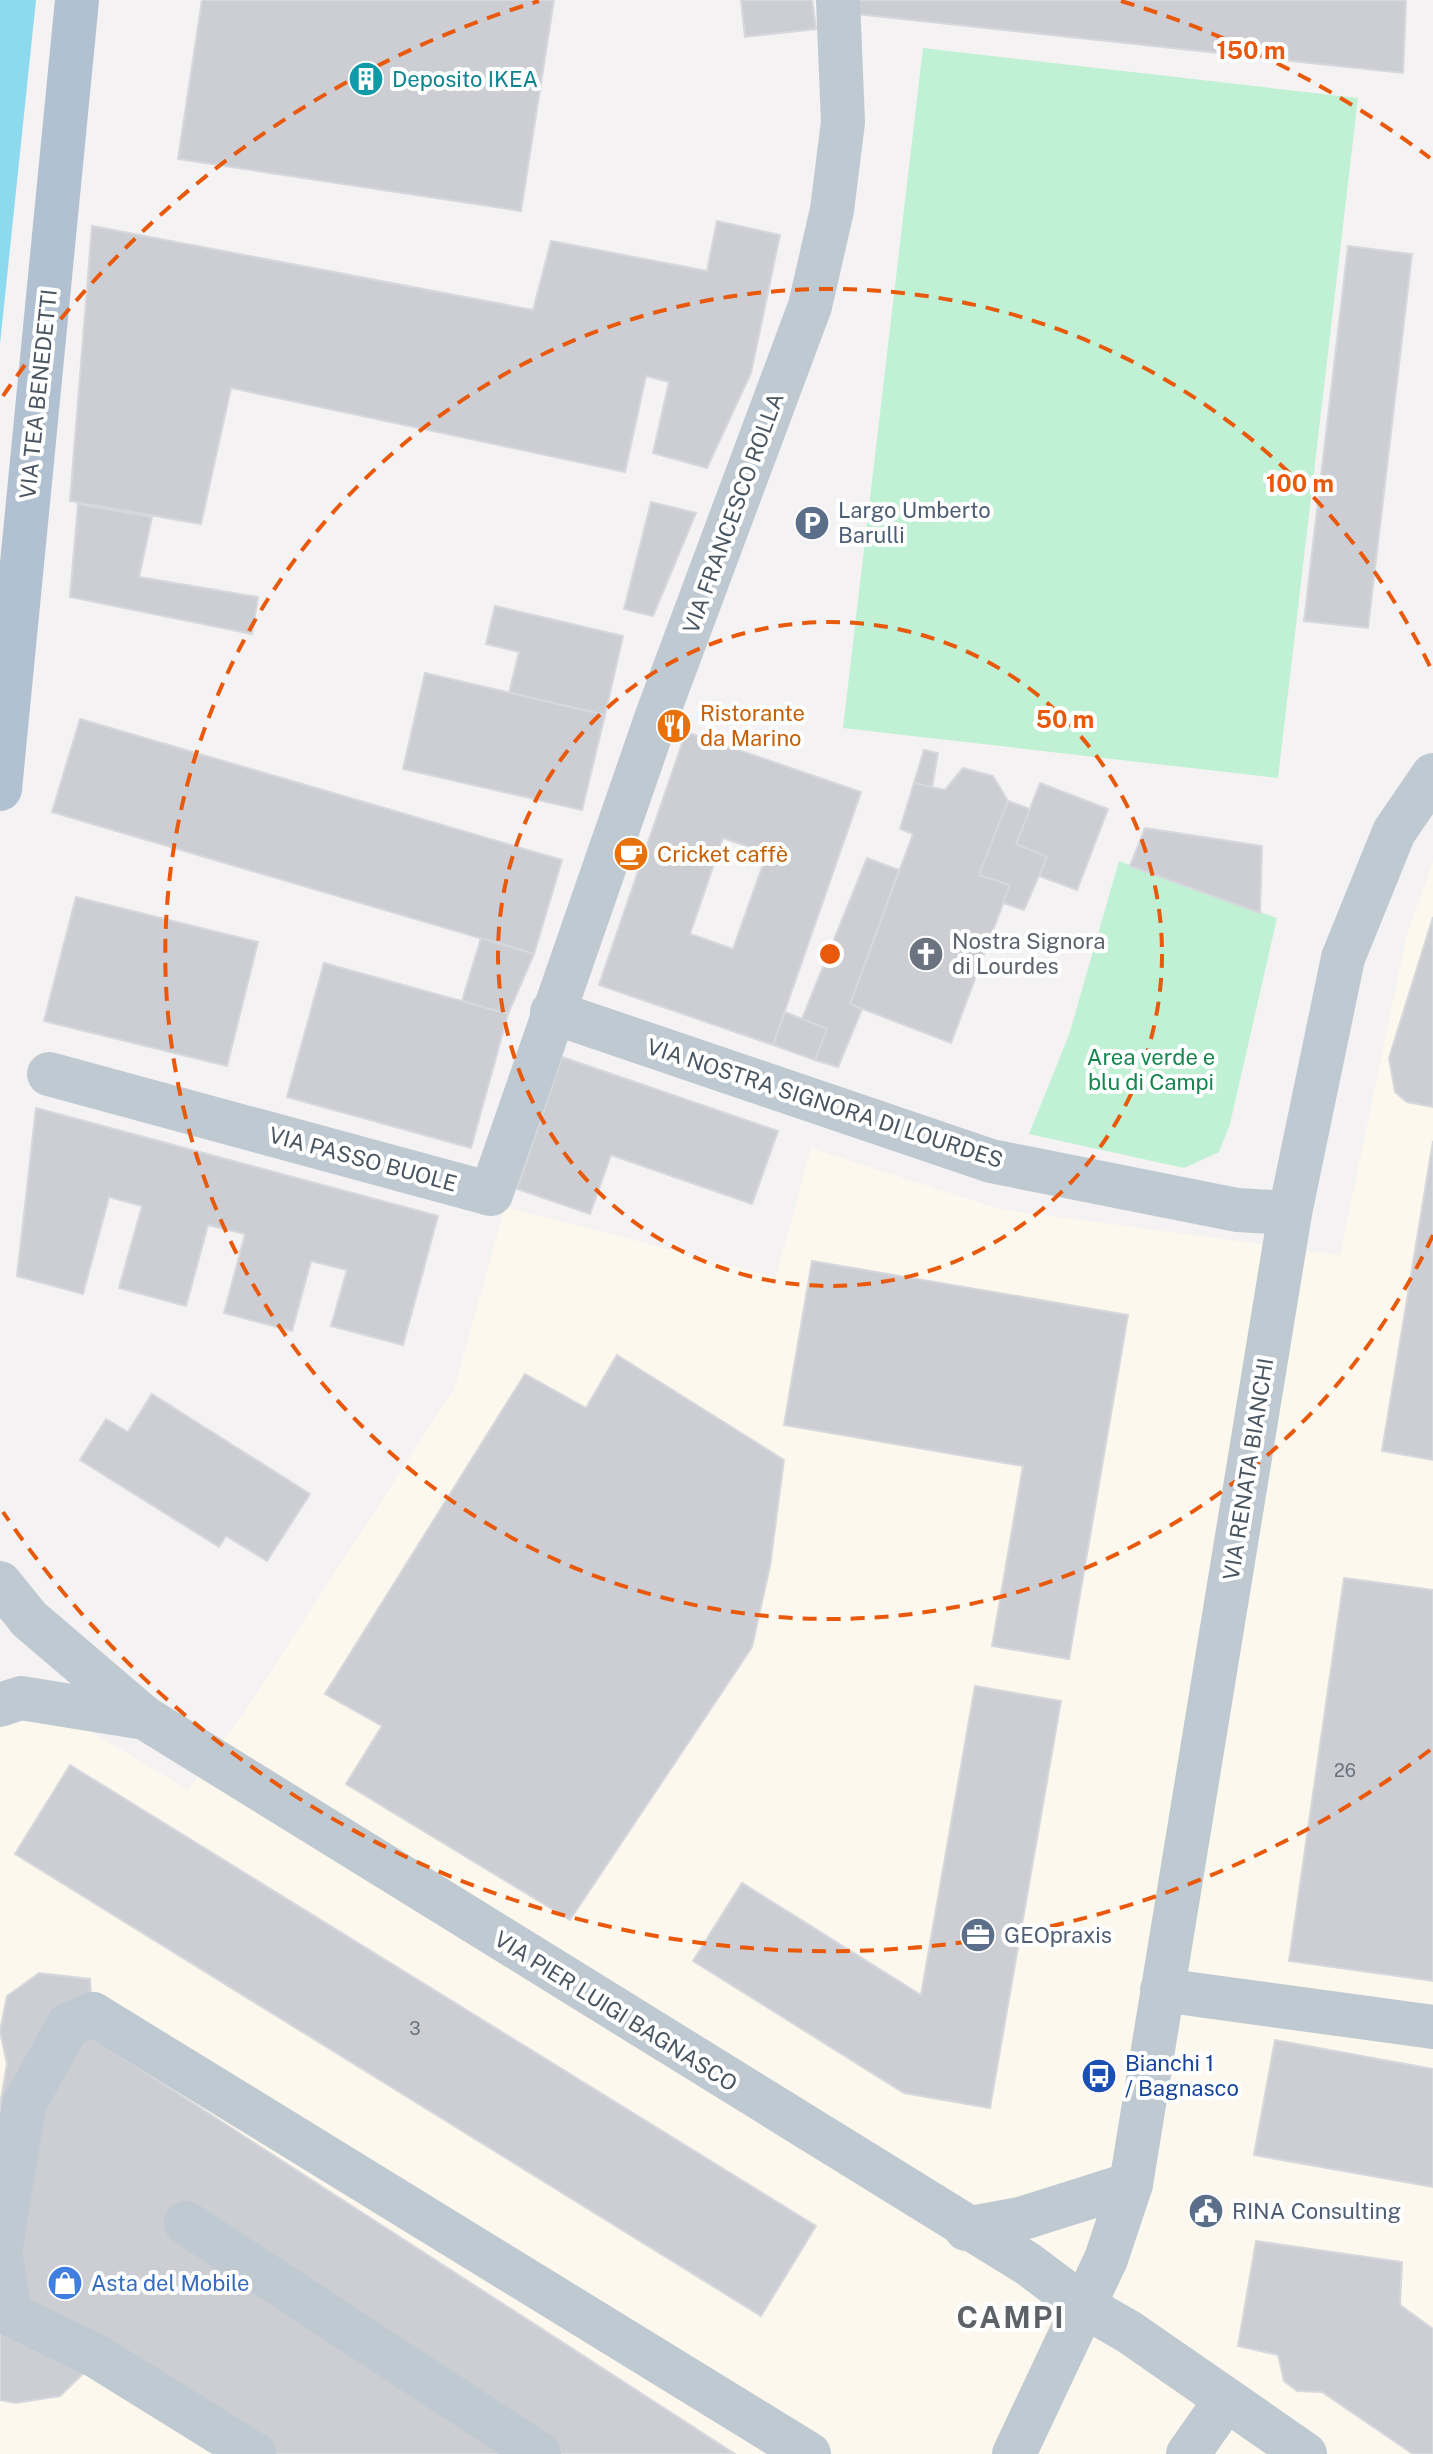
<svg xmlns="http://www.w3.org/2000/svg" width="1433" height="2454" font-family="'Public Sans',sans-serif">
	<rect width="100%" height="100%" fill="#f4f2f2"/>
	<polygon fill="#fdf8ed" points="1433,862 1433,2454 0,2454 0,1725 12,1718 71,1720 188,1790 249,1705 454,1389 505,1207 776,1277 811,1148 999,1209 1340,1255 1407,934"/>
	<g fill="#c1f1d4">
		<polygon points="923,48 1358,98 1278,778 843,728"/>
		<polygon points="1119,861 1277,918 1230,1124 1219,1152 1184,1168 1029,1134 1069,1035"/>
	</g>
	<polygon fill="#8ddaef" points="0,0 36,0 0,344"/>
	<g fill="#ccced4" stroke="#d6d8dd" stroke-width="2" fill-rule="evenodd">
		<polygon points="202,0 554,0 521,211 178,159"/>
		<polygon points="741,0 812,0 816,29 745,37"/>
		<polygon points="855,0 1406,0 1403,73 857,14"/>
		<polygon points="717,221 780,235 751,373 707,468 653,453 669,382 646,376 625,472 231,388 201,524 70,501 92,226 533,310 551,241 707,271"/>
		<polygon points="1348,246 1412,254 1368,628 1304,621"/>
		<polygon points="651,502 696,513 653,616 624,609"/>
		<polygon points="78,504 152,517 139,577 258,597 252,634 70,597"/>
		<polygon points="495,606 623,636 605,715 509,693 519,652 486,644"/>
		<polygon points="425,673 605,715 582,810 403,769"/>
		<polygon points="80,719 562,860 534,954 52,812"/>
		<path d="M686,732L861,792L773,1045L599,985ZM723,838L767,853L733,949L690,934Z"/>
		<polygon points="924,750 938,753 932,788 914,783"/>
		<polygon points="963,768 993,776 1008,801 979,875 1010,885 951,1043 850,1004 913,834 900,829 914,783 945,790"/>
		<polygon points="1040,783 1108,809 1077,890 1039,876 1047,857 1016,844"/>
		<polygon points="1008,801 1030,809 1016,844 1047,857 1024,910 1003,903 1010,885 979,875"/>
		<polygon points="1145,828 1262,846 1260,913 1130,866"/>
		<polygon points="867,858 899,870 850,1004 862,1009 838,1067 815,1060 827,1029 802,1019"/>
		<polygon points="76,897 258,942 227,1066 44,1021"/>
		<polygon points="1433,917 1433,1107 1407,1102 1395,1092 1389,1058"/>
		<polygon points="481,938 534,954 508,1014 462,1001"/>
		<polygon points="324,963 508,1014 471,1148 287,1097"/>
		<polygon points="785,1012 827,1029 815,1060 773,1045"/>
		<polygon points="562,1057 778,1131 752,1204 611,1155 590,1214 517,1189"/>
		<polygon points="36,1108 438,1216 403,1345 331,1326 347,1270 311,1261 292,1331 224,1313 245,1234 208,1225 186,1306 119,1288 142,1206 109,1197 83,1294 17,1276"/>
		<polygon points="1433,1141 1433,1460 1382,1451"/>
		<polygon points="812,1261 1128,1315 1069,1659 992,1646 1023,1466 784,1425"/>
		<polygon points="617,1355 784,1460 770,1566 752,1647 570,1920 346,1784 382,1726 325,1694 525,1374 586,1408"/>
		<polygon points="152,1394 310,1494 267,1561 226,1536 219,1547 80,1460 106,1419 128,1432"/>
		<polygon points="1344,1578 1433,1590 1433,1981 1289,1961"/>
		<polygon points="975,1686 1061,1701 990,2108 904,2093 693,1961 742,1883 921,1995"/>
		<polygon points="70,1765 816,2226 761,2316 15,1854"/>
		<polygon points="39,1973 90,1979 94,2039 735,2454 221,2454 88,2369 60,2396 15,2403 0,2400 0,2105 7,2064 0,2031 7,1996"/>
		<polygon points="1275,2040 1433,2069 1433,2187 1254,2155"/>
		<polygon points="1256,2241 1402,2262 1400,2305 1433,2329 1433,2454 1413,2454 1322,2392 1297,2391 1284,2381 1278,2355 1238,2346"/>
	</g>
	<g fill="none" stroke-linecap="round" stroke-linejoin="round">
		<g stroke="#bfc9d1" stroke-width="44">
			<polyline points="552,1012 991,1161 1237,1210 1290,1213"/>
			<polyline points="49,1074 491,1194 658,713 810,306 832,210 843,122 838,0"/>
			<polyline points="0,1583 29,1619 145,1718 1028,2264 1084,2306 1129,2332 1305,2454"/>
			<polyline points="0,1705 21,1698 145,1718"/>
			<polyline points="1162,1990 1433,2027"/>
			<polyline points="186,2223 539,2454"/>
			<polyline points="966,2229 1020,2219 1131,2184"/>
			<polyline points="0,2252 24,2105 68,2025 93,2014 809,2454"/>
			<polyline points="0,2252 10,2314 96,2356 254,2454"/>
			<polyline points="1014,2454 1106,2259 1131,2184 1290,1213 1343,958 1394,832 1433,775"/>
			<polyline points="1188,2454 1226,2400"/>
		</g>
		<polyline stroke="#b1c1d1" stroke-width="44" points="0,789 77,0"/>
	</g>
	<g fill="none" stroke="#e8590c" stroke-width="4" stroke-dasharray="14 10">
		<circle cx="830" cy="954" r="332"/>
		<path d="M1433 1235A665 665 0 1 1 1433 673"/>
		<path d="M1430 1750A997 997 0 0 1 3 1512M3 396A997 997 0 0 1 539 1M1121 1A997 997 0 0 1 1430 158"/>
	</g>
	<defs>
		<symbol id="building-disc" viewBox="-11 -11 22 22"><circle r="9.5" fill="#0f9aa8" stroke="#fff"/><path d="M-4-6H4V6H1V3H-1V6H-4ZM-2.5-4.3h1.7v1.8h-1.7ZM.8-4.3h1.7v1.8H.8ZM-2.5-1h1.7V.8h-1.7ZM.8-1h1.7V.8H.8Z" fill="#fff"/></symbol>
		<symbol id="parking-disc" viewBox="-11 -11 22 22"><circle r="9.5" fill="#5c6f8a" stroke="#fff"/><path d="M-3.5-5.5H1a3.5 3.5 0 0 1 0 7H-1V5.5H-3.5ZM-1-3.4V-.6H.8a1.4 1.4 0 0 0 0-2.8Z" fill="#fff"/></symbol>
		<symbol id="restaurant-disc" viewBox="-11 -11 22 22"><circle r="9.5" fill="#e8710a" stroke="#fff"/><path d="M-5-6h1v4h1v-4h1v4h1v-4h1v5L-1.5 .5V6h-2V.5L-5-1ZM5-6V6H3V1.5H1.5Q1.5-4 5-6Z" fill="#fff"/></symbol>
		<symbol id="cafe-disc" viewBox="-11 -11 22 22"><circle r="9.5" fill="#e8710a" stroke="#fff"/><path d="M-5.5-4.5H6V0H3Q3 3.5 0 3.5H-2.5Q-5.5 3.5-5.5 0ZM3-3.2v2h1.7v-2ZM-6 4.5H4V6H-6Z" fill="#fff"/></symbol>
		<symbol id="church-disc" viewBox="-11 -11 22 22"><circle r="9.5" fill="#6b7280" stroke="#fff"/><path d="M-1.2-6h2.4v3.5h3.3v2.4h-3.3V6h-2.4V-.1h-3.3v-2.4h3.3Z" fill="#fff"/></symbol>
		<symbol id="office-disc" viewBox="-11 -11 22 22"><circle r="9.5" fill="#5c6f8a" stroke="#fff"/><path d="M-6-3h4V-5.5h4V-3h4V5H-6ZM-1-4.5V-3h2v-1.5ZM-6 0V1H6V0Z" fill="#fff"/></symbol>
		<symbol id="bus-disc" viewBox="-11 -11 22 22"><circle r="9.5" fill="#1a4fb4" stroke="#fff"/><path d="M-5-6H5V4H4V6H2V4H-2V6H-4V4H-5ZM-3.5-4V0h7V-4ZM-3.5 1.2v1.5H-2V1.2ZM2 1.2v1.5H3.5V1.2Z" fill="#fff"/></symbol>
		<symbol id="civic-disc" viewBox="-11 -11 22 22"><circle r="9.5" fill="#5c6f8a" stroke="#fff"/><path d="M-.6-6.5H3V-4.5H.6V-3L4-1V1h2V6H-6V1h2V-1L-.6-3ZM-1.2 2.5V6h2.4V2.5Z" fill="#fff"/></symbol>
		<symbol id="shop-disc" viewBox="-11 -11 22 22"><circle r="9.5" fill="#3f7fe0" stroke="#fff"/><path d="M-5-2.5h2.3a2.7 3.5 0 0 1 5.4 0H5L5.5 6h-11ZM-1.5-2.5h3a1.5 2.3 0 0 0-3 0Z" fill="#fff"/></symbol>
	</defs>
	<g fill-rule="evenodd">
		<use href="#building-disc" x="346" y="59" width="40" height="40"/>
		<use href="#parking-disc" x="792" y="503" width="40" height="40"/>
		<use href="#restaurant-disc" x="654" y="706" width="40" height="40"/>
		<use href="#cafe-disc" x="611" y="834" width="40" height="40"/>
		<use href="#church-disc" x="906" y="934" width="40" height="40"/>
		<use href="#office-disc" x="958" y="1915" width="40" height="40"/>
		<use href="#bus-disc" x="1079" y="2056" width="40" height="40"/>
		<use href="#civic-disc" x="1186" y="2191" width="40" height="40"/>
		<use href="#shop-disc" x="45" y="2263" width="40" height="40"/>
	</g>
	<g text-anchor="middle" stroke-width="8" stroke-linejoin="round" paint-order="stroke">
		<g font-size="18" fill="#6a737d">
			<text x="1345" y="1777">26</text>
			<text x="415" y="2035">3</text>
		</g>
		<g font-size="22" fill="#0d838f" stroke="#fff" text-anchor="start">
			<text x="392" y="87">Deposito IKEA</text>
		</g>
		<g font-size="22" fill="#495560" stroke="#fff">
			<text transform="translate(38 394) rotate(-84)" y="8">VIA TEA BENEDETTI</text>
			<text transform="translate(733 513) rotate(-70)" y="8">VIA FRANCESCO ROLLA</text>
			<text transform="translate(825 1103) rotate(18)" y="8">VIA NOSTRA SIGNORA DI LOURDES</text>
			<text transform="translate(363 1159) rotate(15)" y="8">VIA PASSO BUOLE</text>
			<text transform="translate(1248 1469) rotate(-81)" y="8">VIA RENATA BIANCHI</text>
			<text transform="translate(616 2011) rotate(32)" y="8">VIA PIER LUIGI BAGNASCO</text>
		</g>
		<g font-size="22" fill="#4e5e75" stroke="#fff" text-anchor="start">
			<text x="838" y="518">Largo Umberto<tspan x="838" dy="25">Barulli</tspan></text>
			<text x="1004" y="1943">GEOpraxis</text>
			<text x="1232" y="2219">RINA Consulting</text>
		</g>
		<g font-size="22" fill="#c56008" stroke="#fff" text-anchor="start">
			<text x="700" y="721">Ristorante<tspan x="700" dy="25">da Marino</tspan></text>
			<text x="657" y="862">Cricket caffè</text>
		</g>
		<g font-size="22" fill="#5b616d" stroke="#fff" text-anchor="start">
			<text x="952" y="949">Nostra Signora<tspan x="952" dy="25">di Lourdes</tspan></text>
		</g>
		<g font-size="22" fill="#15864f" stroke="#fff">
			<text x="1151" y="1065">Area verde e<tspan x="1151" dy="25">blu di Campi</tspan></text>
		</g>
		<g font-size="22" fill="#164399" stroke="#fff" text-anchor="start">
			<text x="1125" y="2071">Bianchi 1<tspan x="1125" dy="25">/ Bagnasco</tspan></text>
		</g>
		<g font-size="22" fill="#366cbe" stroke="#fff" text-anchor="start">
			<text x="91" y="2291">Asta del Mobile</text>
		</g>
		<g font-size="30" font-weight="bold" letter-spacing="2" fill="#5e6267" stroke="#fff">
			<text x="1011" y="2328">CAMPI</text>
		</g>
	</g>
	<circle cx="830" cy="954" r="12" fill="#e8590c" stroke="#fff" stroke-width="4"/>
	<g font-size="24" text-anchor="middle" font-weight="bold" fill="#e8590c" stroke="#fff" stroke-width="8" stroke-linejoin="round" paint-order="stroke">
		<text x="1251" y="59">150 m</text>
		<text x="1300" y="492">100 m</text>
		<text x="1065" y="728">50 m</text>
	</g>
</svg>
